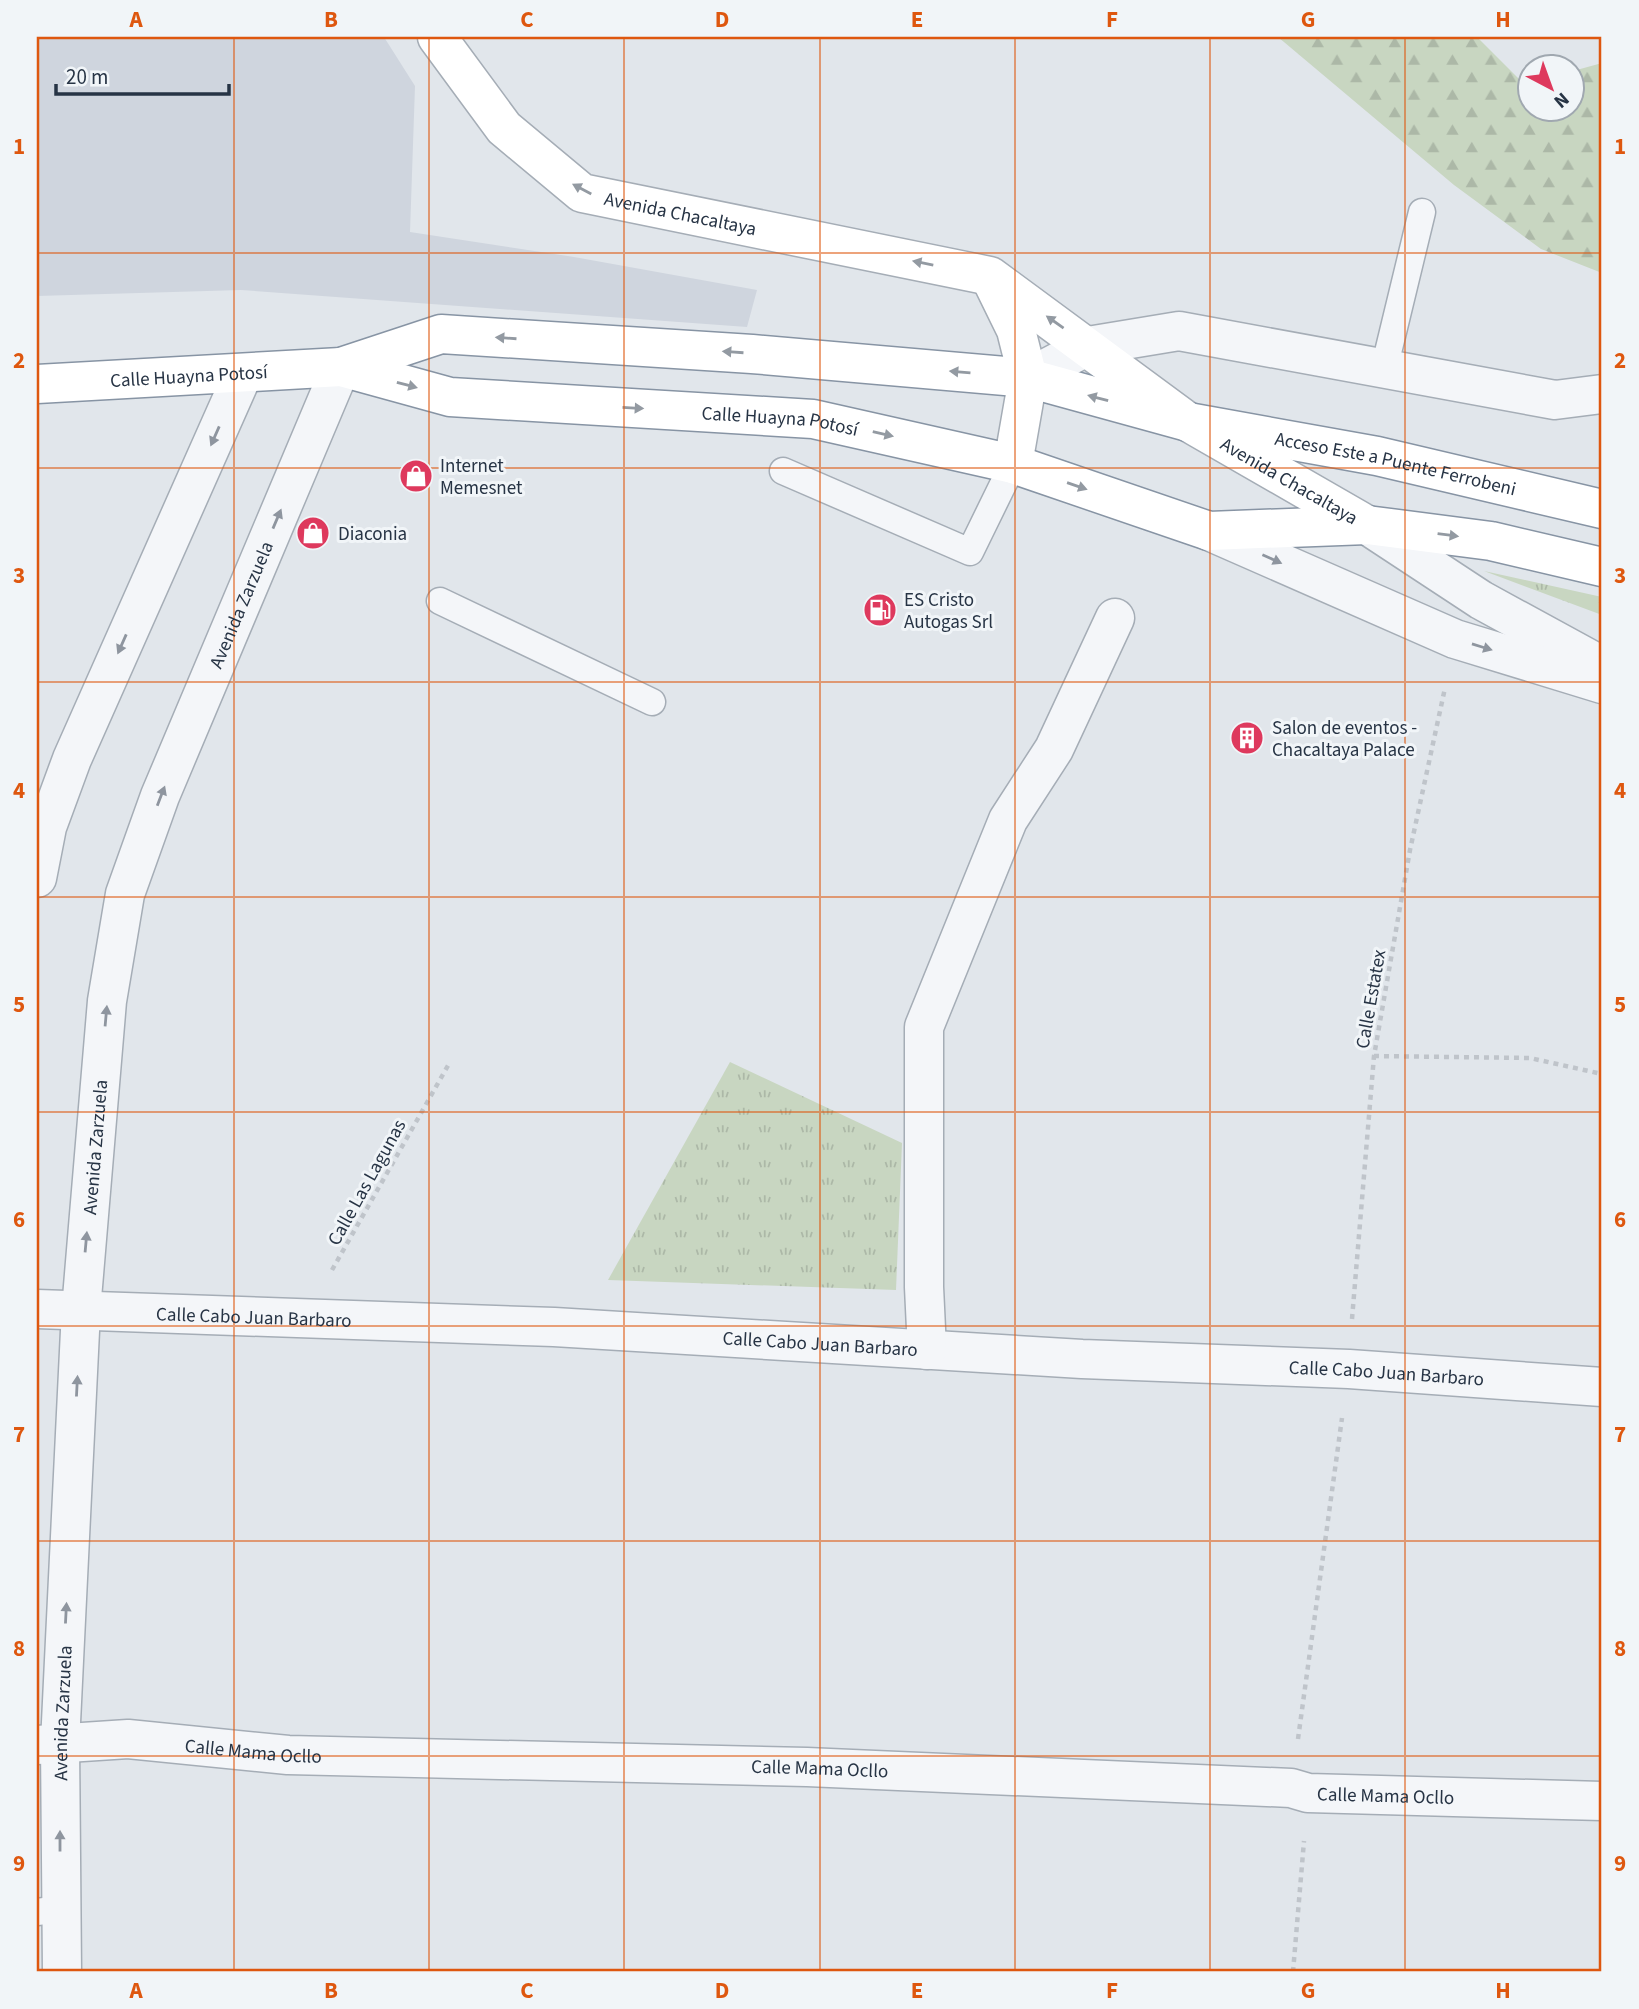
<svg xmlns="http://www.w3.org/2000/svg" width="1639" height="2009" font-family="'Source Sans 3',sans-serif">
	<defs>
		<pattern id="grass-tufts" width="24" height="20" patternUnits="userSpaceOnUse" patternTransform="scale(1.75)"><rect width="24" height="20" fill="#c8d6c1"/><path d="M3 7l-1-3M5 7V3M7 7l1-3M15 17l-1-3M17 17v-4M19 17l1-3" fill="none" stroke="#acb8a7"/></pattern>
		<pattern id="forest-firs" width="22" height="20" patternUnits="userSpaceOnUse" patternTransform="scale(1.75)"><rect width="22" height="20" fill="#c8d6c1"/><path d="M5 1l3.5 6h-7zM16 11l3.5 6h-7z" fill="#acb8a7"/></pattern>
	</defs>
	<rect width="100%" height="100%" fill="#e1e6eb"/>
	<polygon fill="#cfd5de" points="37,37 384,37 415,86 410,232 574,257 757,290 747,327 241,290 37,296"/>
	<g fill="url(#grass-tufts)">
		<polygon points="1484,571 1602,597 1602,615"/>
		<polygon points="730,1062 902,1143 896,1290 608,1280"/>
	</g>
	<polygon fill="url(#forest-firs)" points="1278,37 1477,37 1523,83 1530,81 1530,108 1572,108 1573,71 1602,63 1602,273 1541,249 1454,185"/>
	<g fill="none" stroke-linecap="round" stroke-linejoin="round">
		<defs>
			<g id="service">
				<polyline points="1384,369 1422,212"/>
				<polyline points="783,471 970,552 1013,464"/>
				<polyline points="440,601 652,702"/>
				<polyline points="37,1912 60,1909"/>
			</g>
			<g id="minor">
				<polyline points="1028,378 1088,346 1179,331 1555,400 1602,394"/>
				<polyline points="37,878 47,827 72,759 243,374"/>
				<path id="s1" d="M37,1309L554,1327L1082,1359L1349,1369L1602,1387"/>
				<polyline points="927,1350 924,1287 924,1027 1008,820 1054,749 1115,618"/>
				<path id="s2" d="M37,1745L128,1739L288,1755L807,1767L1291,1788L1308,1793L1602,1801"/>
				<path id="s3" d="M62,1972L60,1743L81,1310L107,1001L125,894L160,796L341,367"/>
			</g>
			<g id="tertiary">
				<polyline points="1367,525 1481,600 1602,666"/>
				<polyline points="1209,531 1455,639 1602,684"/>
			</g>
			<g id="secondary">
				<path id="s4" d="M437,37L504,128L582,193L990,276L1188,422L1367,525"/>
				<polyline points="992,281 1016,330 1028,378 1013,464"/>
			</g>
			<g id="trunk">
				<path id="s5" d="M341,367L450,397L813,419L1013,464L1209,531L1367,525L1491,541L1602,567"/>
				<path id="s6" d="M37,384L341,367L441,334L752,354L1028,378L1188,422L1377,456L1602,509"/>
			</g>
		</defs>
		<use href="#service" stroke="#a5adb6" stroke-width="29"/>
		<use href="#minor" stroke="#a5adb6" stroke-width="41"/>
		<use href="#tertiary" stroke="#a5adb6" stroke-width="41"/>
		<use href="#secondary" stroke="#a5adb6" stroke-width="41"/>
		<use href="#trunk" stroke="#8794a4" stroke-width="41"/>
		<g stroke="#bfc4ca" stroke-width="4.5" stroke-dasharray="5 5" stroke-linecap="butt">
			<polyline points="1374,1056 1530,1058 1602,1074"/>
			<polyline points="332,1270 450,1062"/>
			<polyline points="1352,1319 1374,1056 1410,850 1445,688"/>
			<polyline points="1298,1739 1342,1418"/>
			<polyline points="1293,1972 1304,1841"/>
		</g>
		<use href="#service" stroke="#f4f6f9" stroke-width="26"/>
		<use href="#minor" stroke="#f4f6f9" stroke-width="38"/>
		<use href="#tertiary" stroke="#f4f6f9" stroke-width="38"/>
		<use href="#secondary" stroke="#fff" stroke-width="38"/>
		<use href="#trunk" stroke="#fff" stroke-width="38"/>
	</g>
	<defs><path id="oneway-solid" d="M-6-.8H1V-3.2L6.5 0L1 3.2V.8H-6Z" transform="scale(1.75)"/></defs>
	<g fill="#939aa2">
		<use href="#oneway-solid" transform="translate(582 189) rotate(-152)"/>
		<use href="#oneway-solid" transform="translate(923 263) rotate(-169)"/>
		<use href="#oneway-solid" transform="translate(1055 322) rotate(-145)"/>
		<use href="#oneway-solid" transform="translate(506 338) rotate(-176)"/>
		<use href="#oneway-solid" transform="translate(733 352) rotate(-176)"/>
		<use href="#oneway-solid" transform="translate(960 372) rotate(-175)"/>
		<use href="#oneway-solid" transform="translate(407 385) rotate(15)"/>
		<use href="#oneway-solid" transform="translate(1098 398) rotate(-165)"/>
		<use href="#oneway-solid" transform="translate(633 408) rotate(3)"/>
		<use href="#oneway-solid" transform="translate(883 434) rotate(13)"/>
		<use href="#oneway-solid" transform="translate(1077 486) rotate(19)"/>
		<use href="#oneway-solid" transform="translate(1448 535) rotate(7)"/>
	</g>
	<g fill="#8e959f">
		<use href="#oneway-solid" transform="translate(215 436) rotate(114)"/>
		<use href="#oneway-solid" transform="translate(277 519) rotate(-67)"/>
		<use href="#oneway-solid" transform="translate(1272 559) rotate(24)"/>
		<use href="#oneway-solid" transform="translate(122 644) rotate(114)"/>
		<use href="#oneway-solid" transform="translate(1482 647) rotate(17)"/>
		<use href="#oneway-solid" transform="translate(161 796) rotate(-69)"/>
		<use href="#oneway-solid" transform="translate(106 1016) rotate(-85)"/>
		<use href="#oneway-solid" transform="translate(86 1242) rotate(-85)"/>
		<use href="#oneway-solid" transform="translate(77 1386) rotate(-87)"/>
		<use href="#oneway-solid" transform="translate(66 1613) rotate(-87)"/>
		<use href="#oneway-solid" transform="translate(60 1841) rotate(-90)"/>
	</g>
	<path fill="none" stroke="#de570f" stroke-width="2" stroke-opacity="0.55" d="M234,37V1972M429,37V1972M624,37V1972M820,37V1972M1015,37V1972M1210,37V1972M1405,37V1972M37,253H1602M37,468H1602M37,682H1602M37,897H1602M37,1112H1602M37,1326H1602M37,1541H1602M37,1756H1602"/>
	<defs>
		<symbol id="shop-disc" viewBox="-11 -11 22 22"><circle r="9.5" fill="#de395d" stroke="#f1f5f8"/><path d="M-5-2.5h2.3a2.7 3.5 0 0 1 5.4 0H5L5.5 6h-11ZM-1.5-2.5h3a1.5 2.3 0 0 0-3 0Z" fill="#fff"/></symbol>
		<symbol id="fuel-disc" viewBox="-11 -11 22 22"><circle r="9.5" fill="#de395d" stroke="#f1f5f8"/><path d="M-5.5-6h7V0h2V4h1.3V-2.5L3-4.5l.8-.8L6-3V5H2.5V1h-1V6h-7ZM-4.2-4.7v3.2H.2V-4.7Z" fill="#fff"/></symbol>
		<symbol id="building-disc" viewBox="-11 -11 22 22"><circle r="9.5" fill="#de395d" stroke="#f1f5f8"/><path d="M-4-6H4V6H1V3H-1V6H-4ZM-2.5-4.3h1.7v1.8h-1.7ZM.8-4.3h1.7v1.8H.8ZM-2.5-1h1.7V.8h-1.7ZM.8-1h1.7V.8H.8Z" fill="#fff"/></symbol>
	</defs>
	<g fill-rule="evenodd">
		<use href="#shop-disc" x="397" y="457" width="38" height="38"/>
		<use href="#shop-disc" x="294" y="514" width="38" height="38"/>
		<use href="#fuel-disc" x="861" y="591" width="38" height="38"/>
		<use href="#building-disc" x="1228" y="719" width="38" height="38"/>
	</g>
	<g text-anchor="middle" stroke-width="6" stroke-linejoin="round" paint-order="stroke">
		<g font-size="19" fill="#273445" stroke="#f1f5f8">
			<text dy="7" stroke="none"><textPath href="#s4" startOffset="315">Avenida Chacaltaya</textPath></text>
			<text dy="7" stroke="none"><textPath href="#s6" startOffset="152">Calle Huayna Potosí</textPath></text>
			<text dy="7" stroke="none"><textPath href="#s5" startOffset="444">Calle Huayna Potosí</textPath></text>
			<text dy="7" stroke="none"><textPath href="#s6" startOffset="1376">Acceso Este a Puente Ferrobeni</textPath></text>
			<text dy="7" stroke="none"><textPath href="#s4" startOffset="994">Avenida Chacaltaya</textPath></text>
			<text dy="7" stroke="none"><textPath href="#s3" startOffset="1393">Avenida Zarzuela</textPath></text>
			<text transform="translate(1370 999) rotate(-80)" y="7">Calle Estatex</text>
			<text dy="7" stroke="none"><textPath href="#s3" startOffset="826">Avenida Zarzuela</textPath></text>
			<text transform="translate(366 1182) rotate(-61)" y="7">Calle Las Lagunas</text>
			<text dy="7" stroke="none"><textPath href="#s1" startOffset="217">Calle Cabo Juan Barbaro</textPath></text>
			<text dy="7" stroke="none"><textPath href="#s1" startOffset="784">Calle Cabo Juan Barbaro</textPath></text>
			<text dy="7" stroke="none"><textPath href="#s1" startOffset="1351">Calle Cabo Juan Barbaro</textPath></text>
			<text dy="7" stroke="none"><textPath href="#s3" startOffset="259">Avenida Zarzuela</textPath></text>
			<text dy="7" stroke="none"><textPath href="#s2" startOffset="217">Calle Mama Ocllo</textPath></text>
			<text dy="7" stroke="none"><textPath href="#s2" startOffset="784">Calle Mama Ocllo</textPath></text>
			<text dy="7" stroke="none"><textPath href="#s2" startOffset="1351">Calle Mama Ocllo</textPath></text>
		</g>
		<g font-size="19" fill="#273445" stroke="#f1f5f8" text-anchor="start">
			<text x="440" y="472">Internet<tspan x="440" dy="22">Memesnet</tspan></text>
			<text x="338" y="540">Diaconia</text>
			<text x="904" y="606">ES Cristo<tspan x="904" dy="22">Autogas Srl</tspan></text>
			<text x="1272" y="734">Salon de eventos -<tspan x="1272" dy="22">Chacaltaya Palace</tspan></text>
		</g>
	</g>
	<rect width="1639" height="2009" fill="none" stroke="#f1f5f8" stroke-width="77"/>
	<g transform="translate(1551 88) rotate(139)"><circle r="33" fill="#f1f5f8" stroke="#a0a8b0" stroke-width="2"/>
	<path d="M0-5L12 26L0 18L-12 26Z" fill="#de395d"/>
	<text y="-10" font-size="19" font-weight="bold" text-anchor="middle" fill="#273445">N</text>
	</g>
	<path d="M56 84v10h173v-10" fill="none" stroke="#273445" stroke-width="3.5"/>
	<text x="66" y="84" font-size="21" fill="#273445" stroke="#f1f5f8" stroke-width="5" paint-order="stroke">20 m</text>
	<rect x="38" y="38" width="1562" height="1932" fill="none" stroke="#de570f" stroke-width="2.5"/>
	<g font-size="23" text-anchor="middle" font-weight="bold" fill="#de570f">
		<text x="136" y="27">A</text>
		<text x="331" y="27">B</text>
		<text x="527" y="27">C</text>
		<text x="722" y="27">D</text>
		<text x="917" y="27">E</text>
		<text x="1112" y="27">F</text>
		<text x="1308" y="27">G</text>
		<text x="1503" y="27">H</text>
		<text x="19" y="154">1</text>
		<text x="1620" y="154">1</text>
		<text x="19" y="368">2</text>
		<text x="1620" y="368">2</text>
		<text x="19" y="583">3</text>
		<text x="1620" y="583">3</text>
		<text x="19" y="798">4</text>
		<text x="1620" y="798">4</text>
		<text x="19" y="1012">5</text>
		<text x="1620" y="1012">5</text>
		<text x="19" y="1227">6</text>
		<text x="1620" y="1227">6</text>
		<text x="19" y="1442">7</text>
		<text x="1620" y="1442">7</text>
		<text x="19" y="1656">8</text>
		<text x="1620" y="1656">8</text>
		<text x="19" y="1871">9</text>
		<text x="1620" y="1871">9</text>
		<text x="136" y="1998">A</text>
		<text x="331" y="1998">B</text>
		<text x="527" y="1998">C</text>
		<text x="722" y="1998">D</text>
		<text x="917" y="1998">E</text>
		<text x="1112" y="1998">F</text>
		<text x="1308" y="1998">G</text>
		<text x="1503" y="1998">H</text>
	</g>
</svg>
